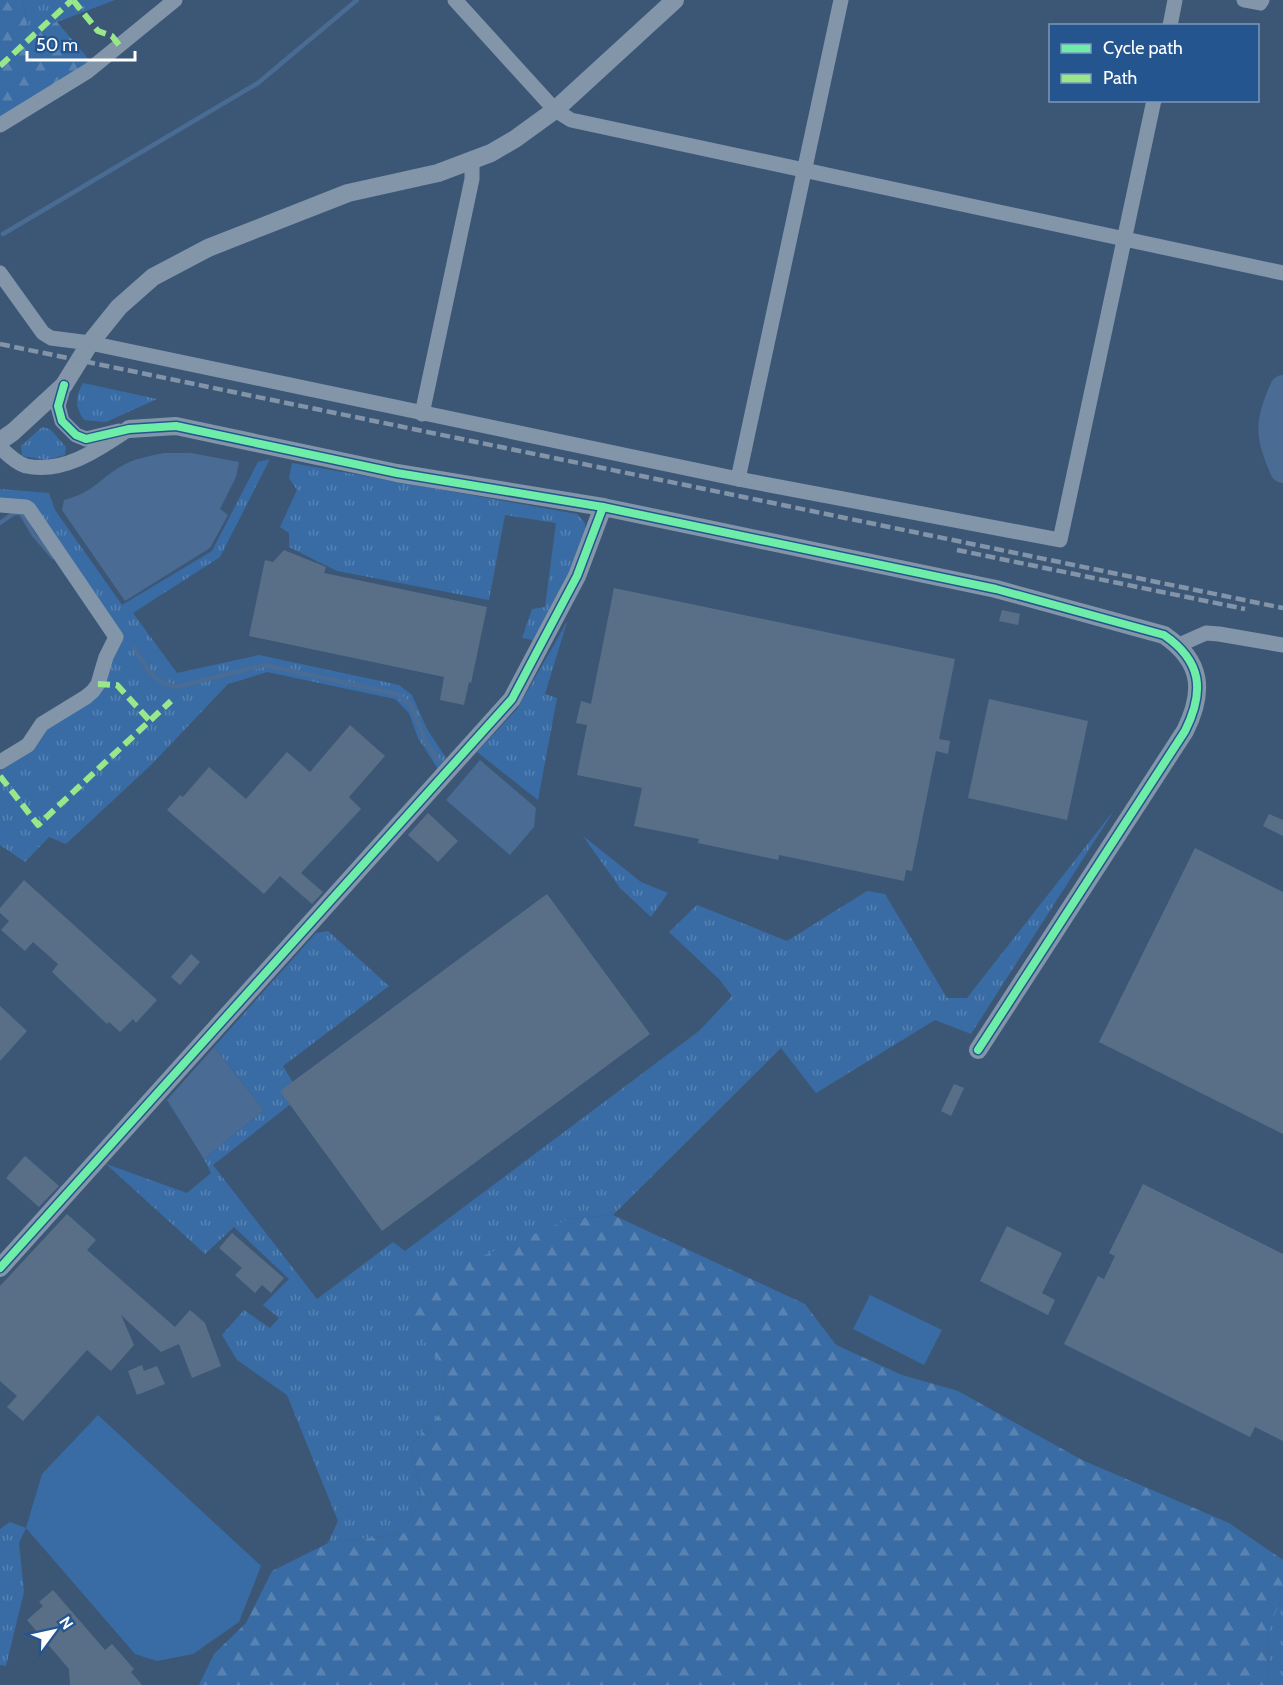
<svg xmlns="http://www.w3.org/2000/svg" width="1283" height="1685" font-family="Cabin,sans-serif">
	<defs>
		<pattern id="grass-tufts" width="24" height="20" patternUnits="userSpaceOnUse" patternTransform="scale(1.5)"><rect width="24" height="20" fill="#396ca4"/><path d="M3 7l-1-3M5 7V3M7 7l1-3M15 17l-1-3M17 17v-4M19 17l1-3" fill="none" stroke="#5782b2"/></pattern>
		<pattern id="forest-firs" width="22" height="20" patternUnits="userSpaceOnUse" patternTransform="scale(1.5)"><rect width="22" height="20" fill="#396ca4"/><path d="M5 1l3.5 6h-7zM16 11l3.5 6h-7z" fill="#5782b2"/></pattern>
	</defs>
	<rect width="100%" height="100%" fill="#3c5776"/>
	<g fill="url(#grass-tufts)">
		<polygon points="23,0 115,0 57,22 28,31"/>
		<path d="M83,383L157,399L106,422L84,420C75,407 75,397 83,383Z"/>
		<polygon points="42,427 50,429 66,447 65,455 46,460 22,456 21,446"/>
		<polygon points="270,459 220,557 133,613 177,673 259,655 399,685 412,695 427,729 446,758 438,769 418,738 409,713 395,699 267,672 228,684 151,765 66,844 49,837 25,862 0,845 0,771 34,750 50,726 97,696 123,637 29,501 0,500 0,489 49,493 55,510 122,605 212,551 258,462"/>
		<polygon points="292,463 577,514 585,523 586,540 533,640 522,638 532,609 545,607 556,523 505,515 489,600 337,571 289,547 289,533 280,527 297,490 289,478"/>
		<polygon points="567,622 545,694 557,698 538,800 477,752 517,709"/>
		<polygon points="1115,809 971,1034 935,1020 816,1093 781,1048 613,1215 569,1219 405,1314 445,1368 443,1410 411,1445 422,1497 403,1534 328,1543 338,1521 287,1395 237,1360 222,1335 244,1310 270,1328 279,1318 263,1305 289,1279 234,1227 205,1254 106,1164 187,1193 211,1173 204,1159 264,1110 214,1047 316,933 328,931 389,986 283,1066 301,1096 213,1165 317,1299 393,1242 405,1251 699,1031 732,996 719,979 669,932 697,905 787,941 867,891 885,894 947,998 967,998"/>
		<polygon points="583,836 641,882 668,893 651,917 620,888"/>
		<polygon points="10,1522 26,1528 19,1543 24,1592 6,1666 0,1665 0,1529"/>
		<polygon points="1283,1598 1283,1685 1268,1685 1269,1625"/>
	</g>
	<g fill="url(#forest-firs)">
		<polygon points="0,0 23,0 28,30 57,22 90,61 0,118"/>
		<polygon points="613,1215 805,1304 836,1345 902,1375 958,1391 1082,1460 1229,1523 1283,1560 1283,1598 1269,1625 1268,1685 199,1685 214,1654 246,1623 272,1571 328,1543 403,1534 422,1497 411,1445 443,1410 445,1369 405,1314 434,1277 569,1219"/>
	</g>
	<g fill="#396ca4">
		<polygon points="870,1295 942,1330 924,1365 853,1329"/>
		<polygon points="98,1415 261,1566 239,1622 193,1654 157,1661 135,1654 26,1528 42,1474"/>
	</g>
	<g fill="#4a6b93">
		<path d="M164,453H191L239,462L236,477L220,509L228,515L210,548L125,601L62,510L64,500C94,492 97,481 120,467C133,459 149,456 164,453Z"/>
		<polygon points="480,760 536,808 534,827 510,855 446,800"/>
		<polygon points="214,1047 264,1110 204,1159 167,1100"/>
	</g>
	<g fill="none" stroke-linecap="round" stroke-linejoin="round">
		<g stroke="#4a6b93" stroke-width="4.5">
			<polyline points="3,234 258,83 357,0"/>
			<polyline points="0,523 14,513 21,513 34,535 53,557"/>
			<path d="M135,648C146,668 153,682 176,687L264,665L397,694L411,705L426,742L438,760"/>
		</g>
		<path stroke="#4a6b93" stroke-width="26" d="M1283,388C1267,423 1268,435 1283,470"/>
	</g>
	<g fill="#596f88">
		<polygon points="284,550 326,567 324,573 487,607 471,683 469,682 464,705 440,700 444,677 249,636 265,560 273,562"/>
		<polygon points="614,588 955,659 939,739 950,741 948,754 936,751 912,871 906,870 904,881 779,855 778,860 698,843 699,839 634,826 642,788 577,775 587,725 576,723 581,701 591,704"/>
		<polygon points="1002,610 1020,614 1018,625 999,621"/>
		<polygon points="989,699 1088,721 1067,820 968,798"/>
		<polygon points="350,725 385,756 349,797 361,809 301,873 323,892 312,904 280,876 264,894 167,810 180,795 183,797 209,767 246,799 287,752 310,772"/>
		<polygon points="428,813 458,841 438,862 408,835"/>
		<polygon points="1269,814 1283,820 1283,836 1263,826"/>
		<polygon points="1195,848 1283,892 1283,1134 1099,1042"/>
		<polygon points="24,880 157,1000 136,1023 133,1019 120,1032 109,1022 107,1024 52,972 58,964 33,942 25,951 1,930 9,921 0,913 0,908"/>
		<polygon points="547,894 650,1034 382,1231 280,1091"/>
		<polygon points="191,954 200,962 180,985 171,977"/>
		<polygon points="0,1006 27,1031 0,1061"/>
		<polygon points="954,1084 964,1088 951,1116 941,1111"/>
		<polygon points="25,1156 59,1186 39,1207 6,1178"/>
		<polygon points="1143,1184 1283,1254 1283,1441 1255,1427 1250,1437 1064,1344 1098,1276 1104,1279 1115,1256 1109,1253"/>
		<polygon points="67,1214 96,1240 87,1250 175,1327 190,1310 205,1323 221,1366 192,1378 179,1344 161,1352 121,1315 134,1345 111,1371 87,1350 23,1421 7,1407 17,1396 0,1381 0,1286"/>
		<polygon points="1007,1226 1062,1253 1042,1293 1055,1300 1048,1315 980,1281"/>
		<polygon points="232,1233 284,1278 271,1293 262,1285 255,1293 235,1275 242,1268 219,1248"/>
		<polygon points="142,1365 144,1371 157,1366 165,1384 137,1395 128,1371"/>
		<polygon points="53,1590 105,1650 112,1644 134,1669 131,1672 142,1685 70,1685 69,1669 27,1620 43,1606 39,1602"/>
	</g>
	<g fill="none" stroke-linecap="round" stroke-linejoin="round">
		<g stroke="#8396a9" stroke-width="15">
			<polyline points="455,0 555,110 571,120 1283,273"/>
			<polyline points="1244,0 1260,3 1262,0"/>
			<polyline points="1170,26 1175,0"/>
			<polyline points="0,125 88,71 175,0"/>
			<polyline points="0,273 43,333 51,338 90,343 738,479 1060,540 1154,100"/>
			<polyline points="64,385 58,406 62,421 76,435 86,439 119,431"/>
			<polyline points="422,414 472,179 472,161"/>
			<path d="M0,447C7,454 16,463 26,466C64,474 99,449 129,429"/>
			<polyline points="738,479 841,0"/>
			<polyline points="0,505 26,507 29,509 116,637 106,657 98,684 93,691 86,697 42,724 28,745 0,762"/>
			<polyline points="1179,645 1206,633 1219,634 1283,645"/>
		</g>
		<g stroke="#8396a9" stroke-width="18">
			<path d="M129,429L176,426L397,473L603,507L996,589L1164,635C1202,661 1205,691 1185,731L978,1050"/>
			<polyline points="0,441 13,432 64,385 90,343 119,307 153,277 208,248 348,193 438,173 491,153 515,139 555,110 675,0"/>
			<polyline points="0,1268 512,699 577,576 603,507"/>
		</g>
		<g stroke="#8394a9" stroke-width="4.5" stroke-dasharray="10 4.5" stroke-linecap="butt">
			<polyline points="0,344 1283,608"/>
			<polyline points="957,550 1245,609"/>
		</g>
		<g stroke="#98e88a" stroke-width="6" stroke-dasharray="12 6" stroke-linecap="butt">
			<polyline points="73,0 98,31 112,36 119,45"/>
			<polyline points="0,66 72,0"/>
			<polyline points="98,684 117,685 150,721"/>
			<polyline points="0,776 38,825 171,701"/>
		</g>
		<defs>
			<g id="cycleway">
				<path d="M64,385L58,406L62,421L76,435L86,439L129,429L176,426L397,473L603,507L996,589L1164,635C1202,661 1205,691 1185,731L978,1050"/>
				<polyline points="0,1268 512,699 577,576 603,507"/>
			</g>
		</defs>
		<use href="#cycleway" stroke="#24558e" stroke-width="11"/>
		<use href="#cycleway" stroke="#6deda7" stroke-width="8"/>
	</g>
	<rect x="1049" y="24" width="210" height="78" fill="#24558e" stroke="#7c99bb" stroke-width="1.5"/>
	<rect x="1061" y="44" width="30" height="9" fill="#6deda7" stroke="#7c99bb" stroke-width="1.5"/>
	<text x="1103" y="54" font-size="18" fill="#ffffff">Cycle path</text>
	<rect x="1061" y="74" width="30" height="9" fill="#98e88a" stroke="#7c99bb" stroke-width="1.5"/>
	<text x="1103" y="84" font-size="18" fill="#ffffff">Path</text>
	<g transform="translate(54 1631) rotate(57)" stroke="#24558e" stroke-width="4.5" paint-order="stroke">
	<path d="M0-4.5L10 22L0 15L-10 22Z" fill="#ffffff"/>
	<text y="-9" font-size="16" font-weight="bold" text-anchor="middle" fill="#ffffff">N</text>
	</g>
	<path d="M27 51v9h108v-9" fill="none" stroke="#ffffff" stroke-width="3"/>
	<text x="36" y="51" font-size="18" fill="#ffffff" stroke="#24558e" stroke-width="4.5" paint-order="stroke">50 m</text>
</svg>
